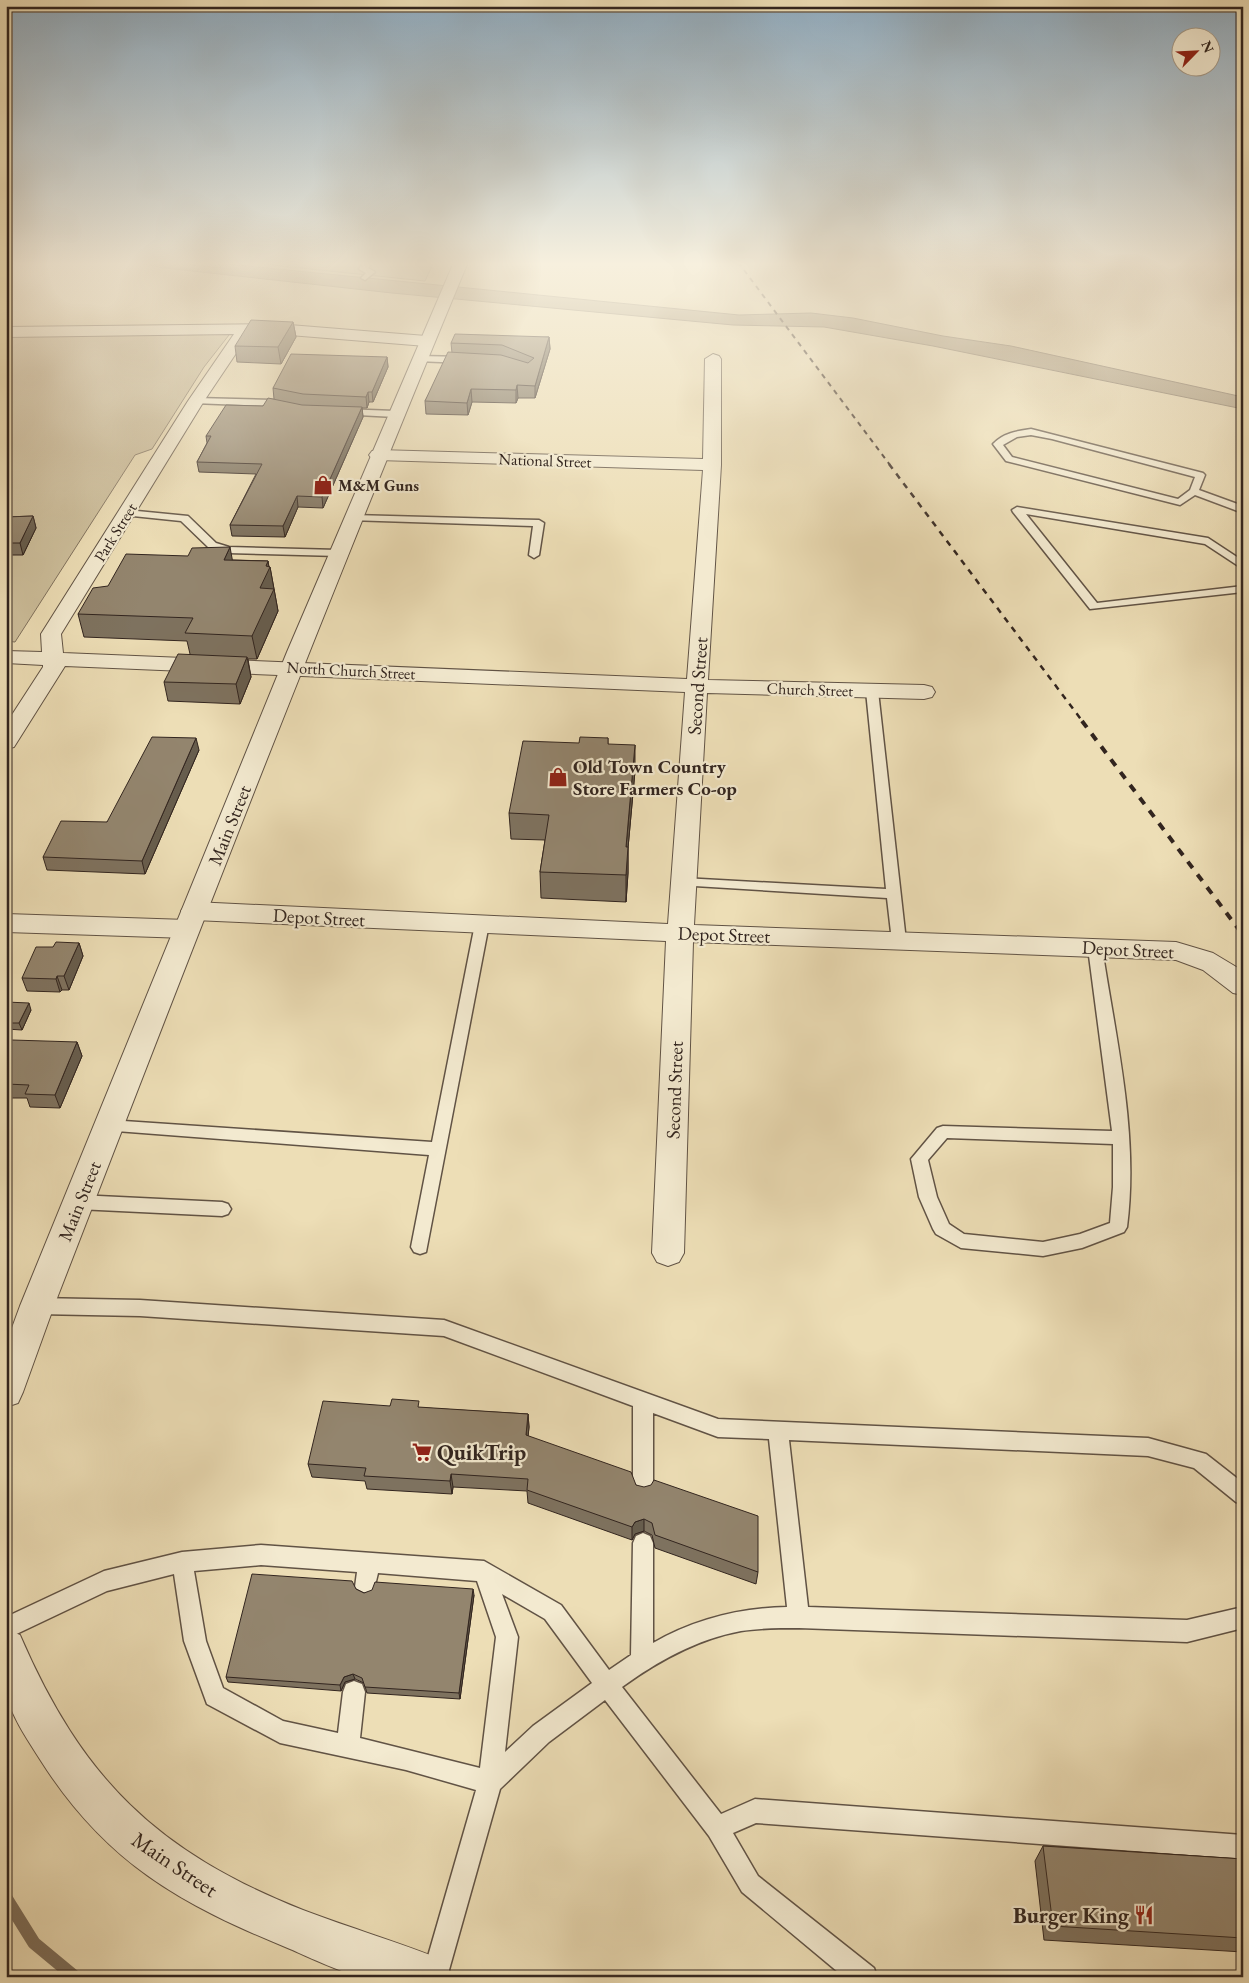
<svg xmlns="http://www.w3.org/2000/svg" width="1249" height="1983" font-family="'EB Garamond',serif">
	<rect width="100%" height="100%" fill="#eddeb6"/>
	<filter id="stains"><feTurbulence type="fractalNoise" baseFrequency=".004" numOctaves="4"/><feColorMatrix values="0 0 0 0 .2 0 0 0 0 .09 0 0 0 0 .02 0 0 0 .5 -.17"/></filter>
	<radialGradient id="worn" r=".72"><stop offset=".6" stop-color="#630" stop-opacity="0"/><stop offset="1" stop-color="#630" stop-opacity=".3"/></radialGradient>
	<g fill="#cdbf9c" stroke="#80725e">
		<polygon points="243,262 434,262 425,281"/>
		<polygon points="226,333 229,335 204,367 152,449 135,455 15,642 6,641 6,336"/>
	</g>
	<polygon fill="#ad9f83" stroke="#7c6e5b" points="133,262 207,262 739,315 811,313 853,318 943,336 1011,346 1243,397 1243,409 933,346 824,327 733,325 392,293 165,268"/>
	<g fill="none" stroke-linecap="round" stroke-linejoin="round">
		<polyline stroke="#706251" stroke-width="1" points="161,262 220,268 222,262"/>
		<polyline stroke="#7c6e5b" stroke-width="13" points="6,1898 34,1943 75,1977"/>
		<defs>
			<g id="service">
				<polygon points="364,262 372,262 368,268 375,272 365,280 361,278 366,273 359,269"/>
				<polygon points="419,356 465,357 469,360 465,363 416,361 416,357"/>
				<polygon points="196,398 272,400 290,406 285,409 272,406 193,403 191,401"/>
				<polygon points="342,409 395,411 400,414 395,417 339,414 337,412"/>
				<path d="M1031,429L1203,473L1205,475L1199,490L1243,506V513L1195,495L1180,505L1006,461L993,444C1003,433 1017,431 1031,429ZM1031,435L1052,439L1195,477L1190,490L1178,499L1012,457L1003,445L1017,437Z"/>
				<polygon points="1017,507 1208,538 1243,561 1243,569 1205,544 1026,514 1097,603 1243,586 1243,592 1090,609 1013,512 1012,510"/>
				<polygon points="127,510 188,516 216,543 229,547 338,550 343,553 338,556 228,553 208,547 181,521 123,515 122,513"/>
				<polygon points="353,515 539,520 544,523 539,555 534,558 529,555 533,526 349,520 349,516"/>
				<polygon points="872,687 878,691 906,941 904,944 899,946 892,941 887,898 678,885 676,882 678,879 683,878 886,889 866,691"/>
				<polygon points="482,919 489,924 426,1252 420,1254 414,1252 411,1247 429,1155 103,1130 101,1126 103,1122 109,1120 432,1142 475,924"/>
				<path d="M1095,943L1102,948C1116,1040 1139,1134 1127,1227L1124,1232L1082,1248L1043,1256L961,1248L936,1234L933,1229L919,1197L911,1159L937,1128L943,1126L1112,1131L1088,948ZM947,1138L1113,1144V1187L1110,1223L1080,1234L1043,1242L964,1234L949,1224L937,1197L928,1160Z"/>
				<polygon points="78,1195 222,1202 228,1204 231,1209 228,1214 222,1216 78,1209 72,1207 69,1202 72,1197"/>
				<path d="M37,1298L140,1300L444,1320L718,1419L1148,1438L1206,1454L1243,1483V1504L1236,1502L1194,1468L1148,1456L789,1440L808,1607L1187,1620L1243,1607V1628L1187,1642L799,1628C780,1628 760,1628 741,1631C697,1639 658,1661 622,1687L721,1814L755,1799L1243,1835V1859L756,1823L733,1833L758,1876L874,1968L877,1977H844L742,1892L709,1836L605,1700L549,1742L500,1789L447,1977H422L476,1790L406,1770L280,1743L207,1704L184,1641L174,1574L107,1591L6,1639V1617L104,1571L182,1552L261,1545L484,1561L561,1605L609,1670L631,1655L633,1543L636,1536L643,1533L650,1536L653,1543V1643C695,1619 739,1608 787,1607L769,1439L718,1437L653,1413V1489L650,1496L643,1498L636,1496L633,1489V1406L444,1336L140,1316L37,1314L31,1311L28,1306L31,1301ZM261,1565L357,1572L355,1587L359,1594L366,1597L373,1594L378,1573L477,1581L496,1637L480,1768L360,1738L365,1692L362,1684L354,1681L346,1684L343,1692L338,1733L283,1721L223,1688L206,1641L194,1571ZM502,1594L545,1619L592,1683L533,1726L505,1752L518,1637Z"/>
			</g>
			<g id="minor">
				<polygon points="277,324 426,336 434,341 426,346 277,334 249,334 204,401 61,634 63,653 687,679 703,470 378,460 372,459 369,455 372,451 378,450 703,459 705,359 713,354 719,356 721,359 721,465 708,680 924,685 932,687 935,692 932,697 924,699 707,693 694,925 1176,942 1213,953 1243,971 1243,995 1233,993 1203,970 1176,960 693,942 684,1253 679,1262 668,1266 657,1262 652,1253 666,941 194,920 185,917 181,911 185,905 194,902 668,924 685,692 65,666 14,747 6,749 6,724 43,667 43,665 6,663 6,651 42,652 41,634 188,401 234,334 6,337 6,327"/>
				<polygon points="6,914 187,920 196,923 200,929 196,935 187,938 6,932"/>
			</g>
			<g id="tertiary">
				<path d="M454,262H468C324,608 189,957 54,1306L23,1392L18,1403L6,1407V1344L20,1306L287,652Z"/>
				<path d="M6,1629L20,1635C82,1779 157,1852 303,1910C350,1928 399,1942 445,1961L452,1977C423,1977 393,1979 364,1977C345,1975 309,1957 290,1949C180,1904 106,1863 41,1761C29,1742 13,1719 7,1697C2,1682 6,1647 6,1629Z"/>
			</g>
		</defs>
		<use href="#service" stroke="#615345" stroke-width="3"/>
		<use href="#minor" stroke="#615345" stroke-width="2"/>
		<use href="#tertiary" stroke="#615345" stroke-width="2"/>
		<use href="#service" fill="#f3ead0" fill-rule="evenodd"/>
		<use href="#minor" fill="#f3ead0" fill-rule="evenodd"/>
		<use href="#tertiary" fill="#f3ead0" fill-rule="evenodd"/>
		<polyline stroke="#32251f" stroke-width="2" stroke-dasharray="5 5" stroke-linecap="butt" points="738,262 890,465"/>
		<polyline stroke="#32251f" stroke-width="2.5" stroke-dasharray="6 6" stroke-linecap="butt" points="889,464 1083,722"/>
		<polyline stroke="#32251f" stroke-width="4" stroke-dasharray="8 8" stroke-linecap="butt" points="1082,721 1243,935"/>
	</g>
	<g fill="#7e725f" stroke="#32251f">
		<polygon points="293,322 296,337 281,364 237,362 235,346"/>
		<polygon points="549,337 550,349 535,398 518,398 516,403 472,402 468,415 426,414 425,401 452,353 451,343"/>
		<polygon points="387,357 388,367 373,402 369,402 367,408 362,408 363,417 323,508 298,507 285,537 232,536 230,525 256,474 199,472 197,462 207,443 206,436 263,406 274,399 273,388"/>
		<polygon points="33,516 36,528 23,555 6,555 6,517"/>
		<polygon points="233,560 268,561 269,567 270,567 278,611 257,659 248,659 251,677 240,704 168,701 164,682 190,654 187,641 84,637 78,614"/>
		<polygon points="608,738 608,744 635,771 628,848 628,873 626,902 541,898 540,872 545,840 511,839 509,813 579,743"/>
		<polygon points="199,750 145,874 47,870 43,857 107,822"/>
		<polygon points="79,943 83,956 69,990 62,990 60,992 27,991 22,978 53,947"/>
		<polygon points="6,1002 31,1010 22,1030 6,1029"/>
		<polygon points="77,1042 82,1056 60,1108 30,1107 27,1098 6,1098 6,1053"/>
		<polygon points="390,1406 528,1414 529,1427 528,1436 636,1485 758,1572 756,1584 655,1548 652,1535 644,1531 635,1534 632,1540 528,1503 527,1491 453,1487 452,1494 367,1489 365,1481 312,1477 308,1464"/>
		<polygon points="356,1589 364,1593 474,1595 460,1699 367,1693 364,1683 355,1679 345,1682 341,1691 228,1682 226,1677"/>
		<polygon points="1043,1846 1243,1859 1243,1952 1044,1940 1035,1861"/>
	</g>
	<g fill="#675d4d" stroke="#32251f">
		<polygon points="293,322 296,337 281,364 278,347"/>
		<polygon points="549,337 550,349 535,398 535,386"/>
		<polygon points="387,357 388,367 373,402 372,392"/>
		<polygon points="517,385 518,398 516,403 516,390"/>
		<polygon points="471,389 472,402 468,415 467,403"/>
		<polygon points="368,392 369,402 367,408 366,397"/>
		<polygon points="362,407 363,417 323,508 322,497"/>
		<polygon points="297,496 298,507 285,537 283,526"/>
		<polygon points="33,516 36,528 23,555 20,543"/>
		<polygon points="230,547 234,569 224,560"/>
		<polygon points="268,561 269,568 270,567 278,611 257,659 252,636 260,588 266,566"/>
		<polygon points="247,657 251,677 240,704 236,684"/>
		<polygon points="196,738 199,750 145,874 142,861"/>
		<polygon points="635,745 635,771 628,848 628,873 626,902 626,847"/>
		<polygon points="79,943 83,956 69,990 64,976"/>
		<polygon points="57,976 62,990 60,992 56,979"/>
		<polygon points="29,1003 31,1010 22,1030 19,1023"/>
		<polygon points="77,1042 82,1056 60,1108 55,1095"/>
		<polygon points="528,1414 529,1427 527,1448 526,1435"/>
		<polygon points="451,1474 453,1487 452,1494 450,1481"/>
		<polygon points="644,1519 644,1531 635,1534 632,1540 632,1527 635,1522"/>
		<polygon points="473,1589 474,1595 460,1699 459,1693"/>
		<polygon points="353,1674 355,1679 345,1682 341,1691 340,1685 344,1677"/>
	</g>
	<g fill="#93856e" stroke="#32251f">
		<polygon points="251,320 293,322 278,347 235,346"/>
		<polygon points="455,334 549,337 535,386 517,385 516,390 471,389 467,403 425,401 448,352 501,355 528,363 534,358 502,345 451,343"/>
		<polygon points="291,354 387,357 372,392 368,392 366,397 303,394 273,388"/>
		<polygon points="268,398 302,405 362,407 322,497 297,496 283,526 230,525 262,464 197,462 211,436 206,436 226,405 263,406"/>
		<polygon points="33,516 20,543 6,543 6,517"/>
		<polygon points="230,547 224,560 268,561 266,566 270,567 260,588 274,589 252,636 185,633 193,618 78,614 93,588 108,586 126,554 188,556 192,548"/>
		<polygon points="178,654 247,657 236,684 164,682"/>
		<polygon points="152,737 196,738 142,861 43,857 61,821 107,822"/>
		<polygon points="580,737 608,738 608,744 635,745 626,847 628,847 626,875 540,872 549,815 509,813 523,741 579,743"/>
		<polygon points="56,942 79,943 64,976 57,976 56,979 22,978 36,947 53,947"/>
		<polygon points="6,1002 29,1003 19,1023 6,1023"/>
		<polygon points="12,1040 77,1042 55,1095 25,1094 29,1085 6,1084 6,1053"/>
		<polygon points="392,1399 419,1401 418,1407 528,1414 526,1435 631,1472 636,1485 644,1487 651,1485 654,1480 758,1516 758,1572 655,1535 652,1523 644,1519 635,1522 632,1527 527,1490 528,1479 451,1474 450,1481 364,1476 366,1468 308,1464 323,1401 390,1406"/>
		<polygon points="252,1574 352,1581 356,1589 364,1593 372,1590 375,1582 473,1589 459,1693 365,1687 362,1678 353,1674 344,1677 340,1685 226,1677"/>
		<polygon points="1043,1846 1243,1859 1243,1938 1053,1926"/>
	</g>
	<linearGradient id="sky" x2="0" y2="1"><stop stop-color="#90acc0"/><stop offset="0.49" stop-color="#f7f0de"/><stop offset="1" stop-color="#f7f0de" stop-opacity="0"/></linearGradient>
	<rect width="1249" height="539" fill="url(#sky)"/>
	<defs>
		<symbol id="shop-bare" viewBox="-9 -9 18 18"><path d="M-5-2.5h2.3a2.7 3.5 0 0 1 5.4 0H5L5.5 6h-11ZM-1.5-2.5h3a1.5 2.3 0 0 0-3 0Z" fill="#8f2418" stroke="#f3ead0" stroke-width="2.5" paint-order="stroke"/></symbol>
		<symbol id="supermarket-bare" viewBox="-9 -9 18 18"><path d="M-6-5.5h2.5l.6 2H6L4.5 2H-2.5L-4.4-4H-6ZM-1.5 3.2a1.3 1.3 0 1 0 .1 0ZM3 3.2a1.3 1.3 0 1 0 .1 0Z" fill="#8f2418" stroke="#f3ead0" stroke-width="2.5" paint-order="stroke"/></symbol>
		<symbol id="restaurant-bare" viewBox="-9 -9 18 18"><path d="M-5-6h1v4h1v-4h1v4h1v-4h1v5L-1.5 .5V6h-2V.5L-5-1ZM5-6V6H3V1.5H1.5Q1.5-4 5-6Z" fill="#8f2418" stroke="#f3ead0" stroke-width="2.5" paint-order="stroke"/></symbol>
	</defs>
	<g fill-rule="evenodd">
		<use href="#shop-bare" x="309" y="471" width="28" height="28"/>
		<use href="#shop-bare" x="544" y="763" width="28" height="28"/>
		<use href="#supermarket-bare" x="408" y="1438" width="28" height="28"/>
		<use href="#restaurant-bare" x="1130" y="1901" width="28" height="28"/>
	</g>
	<g text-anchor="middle" stroke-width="4.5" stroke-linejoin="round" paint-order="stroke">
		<g font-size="16" fill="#32251f" stroke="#f3ead0">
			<text transform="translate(545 460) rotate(2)" y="6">National Street</text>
			<text transform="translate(115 532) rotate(-58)" y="6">Park Street</text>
			<text transform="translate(351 670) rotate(3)" y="6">North Church Street</text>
			<text transform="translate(810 689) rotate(2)" y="6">Church Street</text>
		</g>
		<g font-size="16" font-weight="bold" fill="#32251f" stroke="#f3ead0" text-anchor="start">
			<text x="338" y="491">M&amp;M Guns</text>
		</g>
		<g font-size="19" fill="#32251f" stroke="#f3ead0">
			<text transform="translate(697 686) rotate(-86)" y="7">Second Street</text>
			<text transform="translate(229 825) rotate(-68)" y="7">Main Street</text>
			<text transform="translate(319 917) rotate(3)" y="7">Depot Street</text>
			<text transform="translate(724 934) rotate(2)" y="7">Depot Street</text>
			<text transform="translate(1128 949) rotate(3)" y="7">Depot Street</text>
			<text transform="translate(674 1090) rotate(-88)" y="7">Second Street</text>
			<text transform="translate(79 1201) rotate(-68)" y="7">Main Street</text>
		</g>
		<g font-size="19" font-weight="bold" fill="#32251f" stroke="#f3ead0" text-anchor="start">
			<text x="573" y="773">Old Town Country<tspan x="573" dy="22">Store Farmers Co-op</tspan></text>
		</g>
		<g font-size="22" font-weight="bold" fill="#32251f" stroke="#f3ead0" text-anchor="start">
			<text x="437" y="1460">QuikTrip</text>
			<text x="1129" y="1923" text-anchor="end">Burger King</text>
		</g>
		<g font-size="22" fill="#32251f" stroke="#f3ead0">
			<text transform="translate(175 1864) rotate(34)" y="8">Main Street</text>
		</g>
	</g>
	<rect width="1249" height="1983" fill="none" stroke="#eddeb6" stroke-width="25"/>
	<rect x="8" y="8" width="1234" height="1968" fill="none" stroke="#32251f" stroke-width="2.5"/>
	<rect x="12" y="12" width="1224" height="1958" fill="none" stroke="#32251f"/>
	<g transform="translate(1196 52) rotate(66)"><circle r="24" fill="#f3ead0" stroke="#a69b89"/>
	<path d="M0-4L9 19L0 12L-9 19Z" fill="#8f2418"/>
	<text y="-8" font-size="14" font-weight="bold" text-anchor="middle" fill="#32251f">N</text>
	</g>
	<rect width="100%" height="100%" filter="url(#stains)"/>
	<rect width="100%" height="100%" fill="url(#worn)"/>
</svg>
